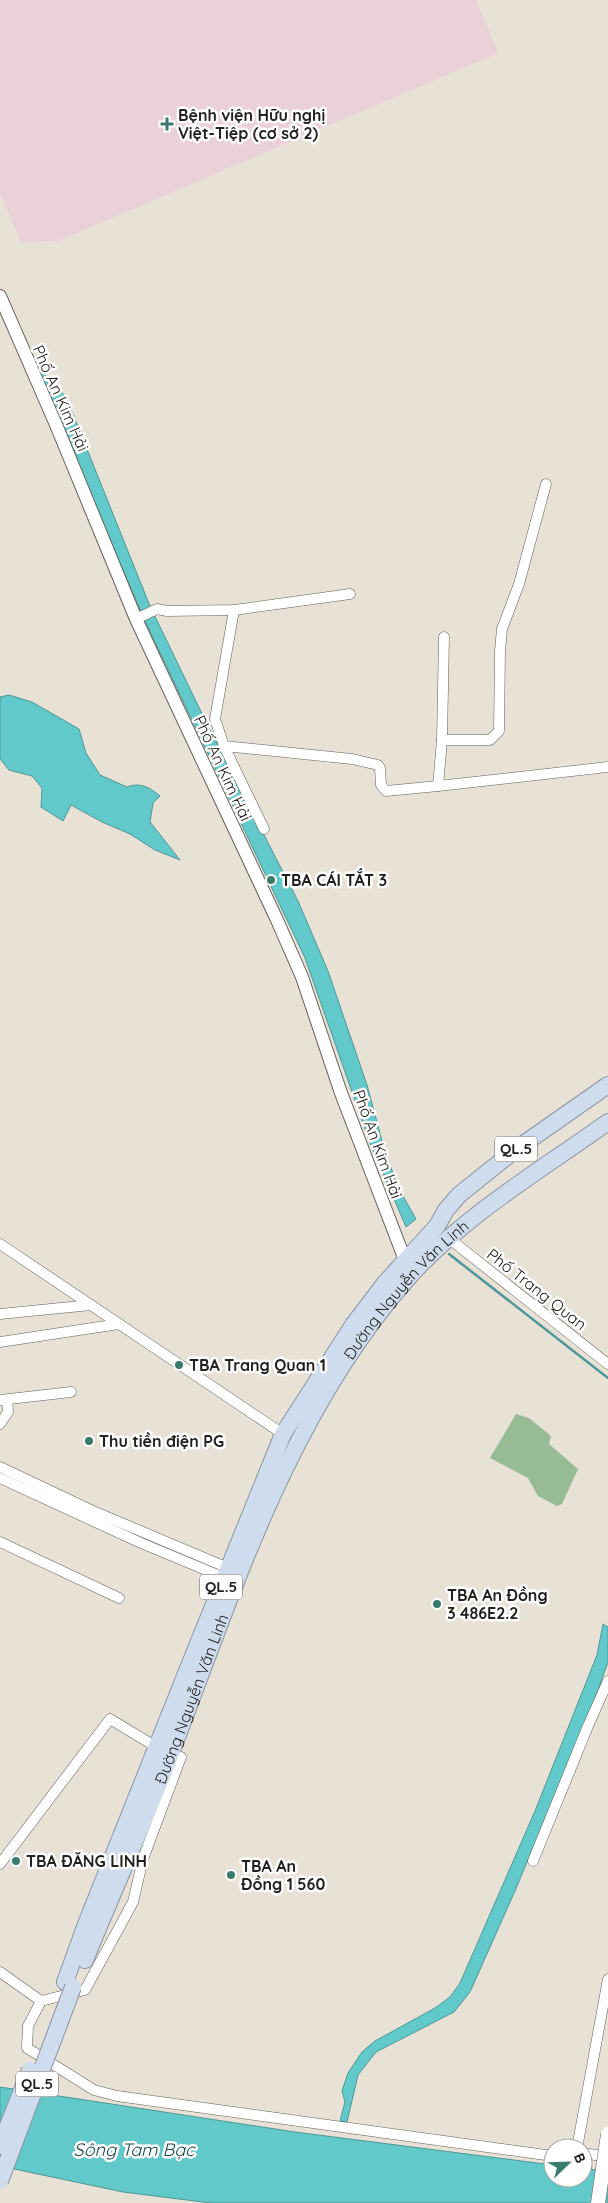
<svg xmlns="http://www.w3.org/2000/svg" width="608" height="2203" font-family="Quicksand,sans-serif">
	<rect width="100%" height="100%" fill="#e7e1d6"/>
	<polygon fill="#ead0d7" points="0,0 476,0 498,53 58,241 21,242 0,194"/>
	<polygon fill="#97bc95" points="516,1414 529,1418 551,1436 549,1444 578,1469 562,1504 557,1506 538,1496 528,1478 490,1458"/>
	<g fill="#62c9ca" stroke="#4f9796">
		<polygon points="31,360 66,397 150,606 206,722 298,901 328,971 367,1085 385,1152 399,1189 416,1219 406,1227 370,1143 305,958 145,621"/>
		<path d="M9,695L32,702L79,729L86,753L100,775L127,787C140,782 149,787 160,796L153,803L150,822L180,860L155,850L130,834L102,822L71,805L63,821L41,807L42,788L32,776L9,770L0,759V697Z"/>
		<polygon points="603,1624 608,1627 608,1662 597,1693 515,1891 470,1992 454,2012 376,2052 358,2075 347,2122 340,2121 345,2102 342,2091 348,2073 362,2052 375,2041 435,2008 450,1997 460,1983 535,1811 597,1655"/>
		<polygon points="0,2087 295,2132 553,2165 553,2178 583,2178 583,2168 608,2172 608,2203 211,2203 123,2192 0,2166"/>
	</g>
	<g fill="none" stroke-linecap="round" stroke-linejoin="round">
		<polyline stroke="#4f9796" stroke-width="2.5" points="449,1254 608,1378"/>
		<defs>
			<g id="minor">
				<polyline points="234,610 215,719 224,746 352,759 378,765 380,768 381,785 386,791 438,786 442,740 444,637"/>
				<polyline points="136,619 157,609 167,611 234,610 350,594"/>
				<polyline points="442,740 490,740 499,731 500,651 502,629 519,584 546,484"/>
				<polyline points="224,746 264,829"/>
				<polyline points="438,786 608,767"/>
				<polyline points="447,1237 608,1364"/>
				<polyline points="0,1244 283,1434"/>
				<polyline points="0,1314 91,1305"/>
				<polyline points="0,1342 119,1324"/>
				<polyline points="0,1400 71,1392"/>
				<polyline points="0,1424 8,1412 7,1400"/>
				<polyline points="0,1467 93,1511 233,1570"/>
				<polyline points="0,1478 141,1543 230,1580"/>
				<polyline points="0,1542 119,1598"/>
				<polyline points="181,1757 143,1859 133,1902 85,1990 41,2001 28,2026 27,2048 94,2090 117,2096 553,2156"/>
				<polyline points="533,1861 588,1726 608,1681"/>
				<polyline points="0,1864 110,1719 158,1748"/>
				<polyline points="0,1972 41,2001"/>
				<polyline points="577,2148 608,1979"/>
				<polyline points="583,2153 608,2157"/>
			</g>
			<polyline id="tertiary" points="0,296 57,427 136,619 277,920 302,977 341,1093 405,1260"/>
			<g id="trunk">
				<path id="s1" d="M85,1960C113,1891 144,1823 171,1753C234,1589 289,1412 408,1278C462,1217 541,1170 608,1122"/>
				<polyline points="65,1982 86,1924 191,1661 283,1434 353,1325 385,1283 437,1226 446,1210 459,1195 515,1150 608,1085"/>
			</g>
		</defs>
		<use href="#minor" stroke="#656056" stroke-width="11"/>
		<use href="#tertiary" stroke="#656056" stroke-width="14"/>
		<use href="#trunk" stroke="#8a95a2" stroke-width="18"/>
		<use href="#minor" stroke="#fff" stroke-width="10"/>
		<use href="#tertiary" stroke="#fff" stroke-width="12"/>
		<use href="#trunk" stroke="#cedcee" stroke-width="16"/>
		<defs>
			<polyline id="secondary-bridge" points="598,2203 608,2134"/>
			<g id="trunk-bridge">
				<polyline points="0,2146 30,2070"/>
				<polyline points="0,2181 73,1987"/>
			</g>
		</defs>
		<use href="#secondary-bridge" stroke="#656056" stroke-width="15" stroke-linecap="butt"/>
		<use href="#trunk-bridge" stroke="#8a95a2" stroke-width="18" stroke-linecap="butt"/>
		<use href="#secondary-bridge" stroke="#fff" stroke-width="14"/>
		<use href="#trunk-bridge" stroke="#cedcee" stroke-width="16"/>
	</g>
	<g fill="#3a7c6c" stroke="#fff" stroke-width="2">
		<path d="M164.5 116.5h5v5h5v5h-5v5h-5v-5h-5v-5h5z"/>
		<circle cx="271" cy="880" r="5"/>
		<circle cx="179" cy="1365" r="5"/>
		<circle cx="89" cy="1441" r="5"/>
		<circle cx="437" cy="1604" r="5"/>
		<circle cx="16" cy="1861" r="5"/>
		<circle cx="231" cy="1875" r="5"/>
	</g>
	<g text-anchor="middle" stroke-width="5" stroke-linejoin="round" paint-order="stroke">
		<g fill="#fff" stroke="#656461" stroke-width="1">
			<rect x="495" y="1136.5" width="42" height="25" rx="4"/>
			<rect x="200" y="1574.5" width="42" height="25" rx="4"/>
			<rect x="16" y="2071.5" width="42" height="25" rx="4"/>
		</g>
		<g font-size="15" font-weight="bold" fill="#23211d">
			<text x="516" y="1154">QL.5</text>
			<text x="221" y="1592">QL.5</text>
			<text x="37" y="2089">QL.5</text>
		</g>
		<g font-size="16" font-weight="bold" fill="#23211d" stroke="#fff" text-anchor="start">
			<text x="178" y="121">Bệnh viện Hữu nghị<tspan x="178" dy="18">Việt-Tiệp (cơ sở 2)</tspan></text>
			<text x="281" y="886">TBA CÁI TẮT 3</text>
			<text x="189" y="1371">TBA Trang Quan 1</text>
			<text x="99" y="1447">Thu tiền điện PG</text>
			<text x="447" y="1601">TBA An Đồng<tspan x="447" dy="18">3 486E2.2</tspan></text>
			<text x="26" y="1867">TBA ĐĂNG LINH</text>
			<text x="241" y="1872">TBA An<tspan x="241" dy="18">Đồng 1 560</tspan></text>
		</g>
		<g font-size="16" fill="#23211d" stroke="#fff">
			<text transform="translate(61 398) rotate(66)" y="6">Phố An Kim Hải</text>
			<text transform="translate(223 768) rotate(65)" y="6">Phố An Kim Hải</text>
			<text transform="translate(378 1144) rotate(70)" y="6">Phố An Kim Hải</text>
			<text transform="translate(537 1289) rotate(38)" y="6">Phố Trang Quan</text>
			<text dy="6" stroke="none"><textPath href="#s1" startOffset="748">Đường Nguyễn Văn Linh</textPath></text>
			<text dy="6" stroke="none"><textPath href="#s1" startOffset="282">Đường Nguyễn Văn Linh</textPath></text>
		</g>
		<g font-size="18" font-style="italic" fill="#1a494a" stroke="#fff">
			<text x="134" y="2156">Sông Tam Bạc</text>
		</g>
	</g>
	<g transform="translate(568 2163) rotate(67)"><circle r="24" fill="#ffffff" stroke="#a7a6a5"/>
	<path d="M0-4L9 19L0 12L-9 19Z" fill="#3a7c6c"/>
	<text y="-8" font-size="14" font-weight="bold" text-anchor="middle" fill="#23211d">B</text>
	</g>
</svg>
